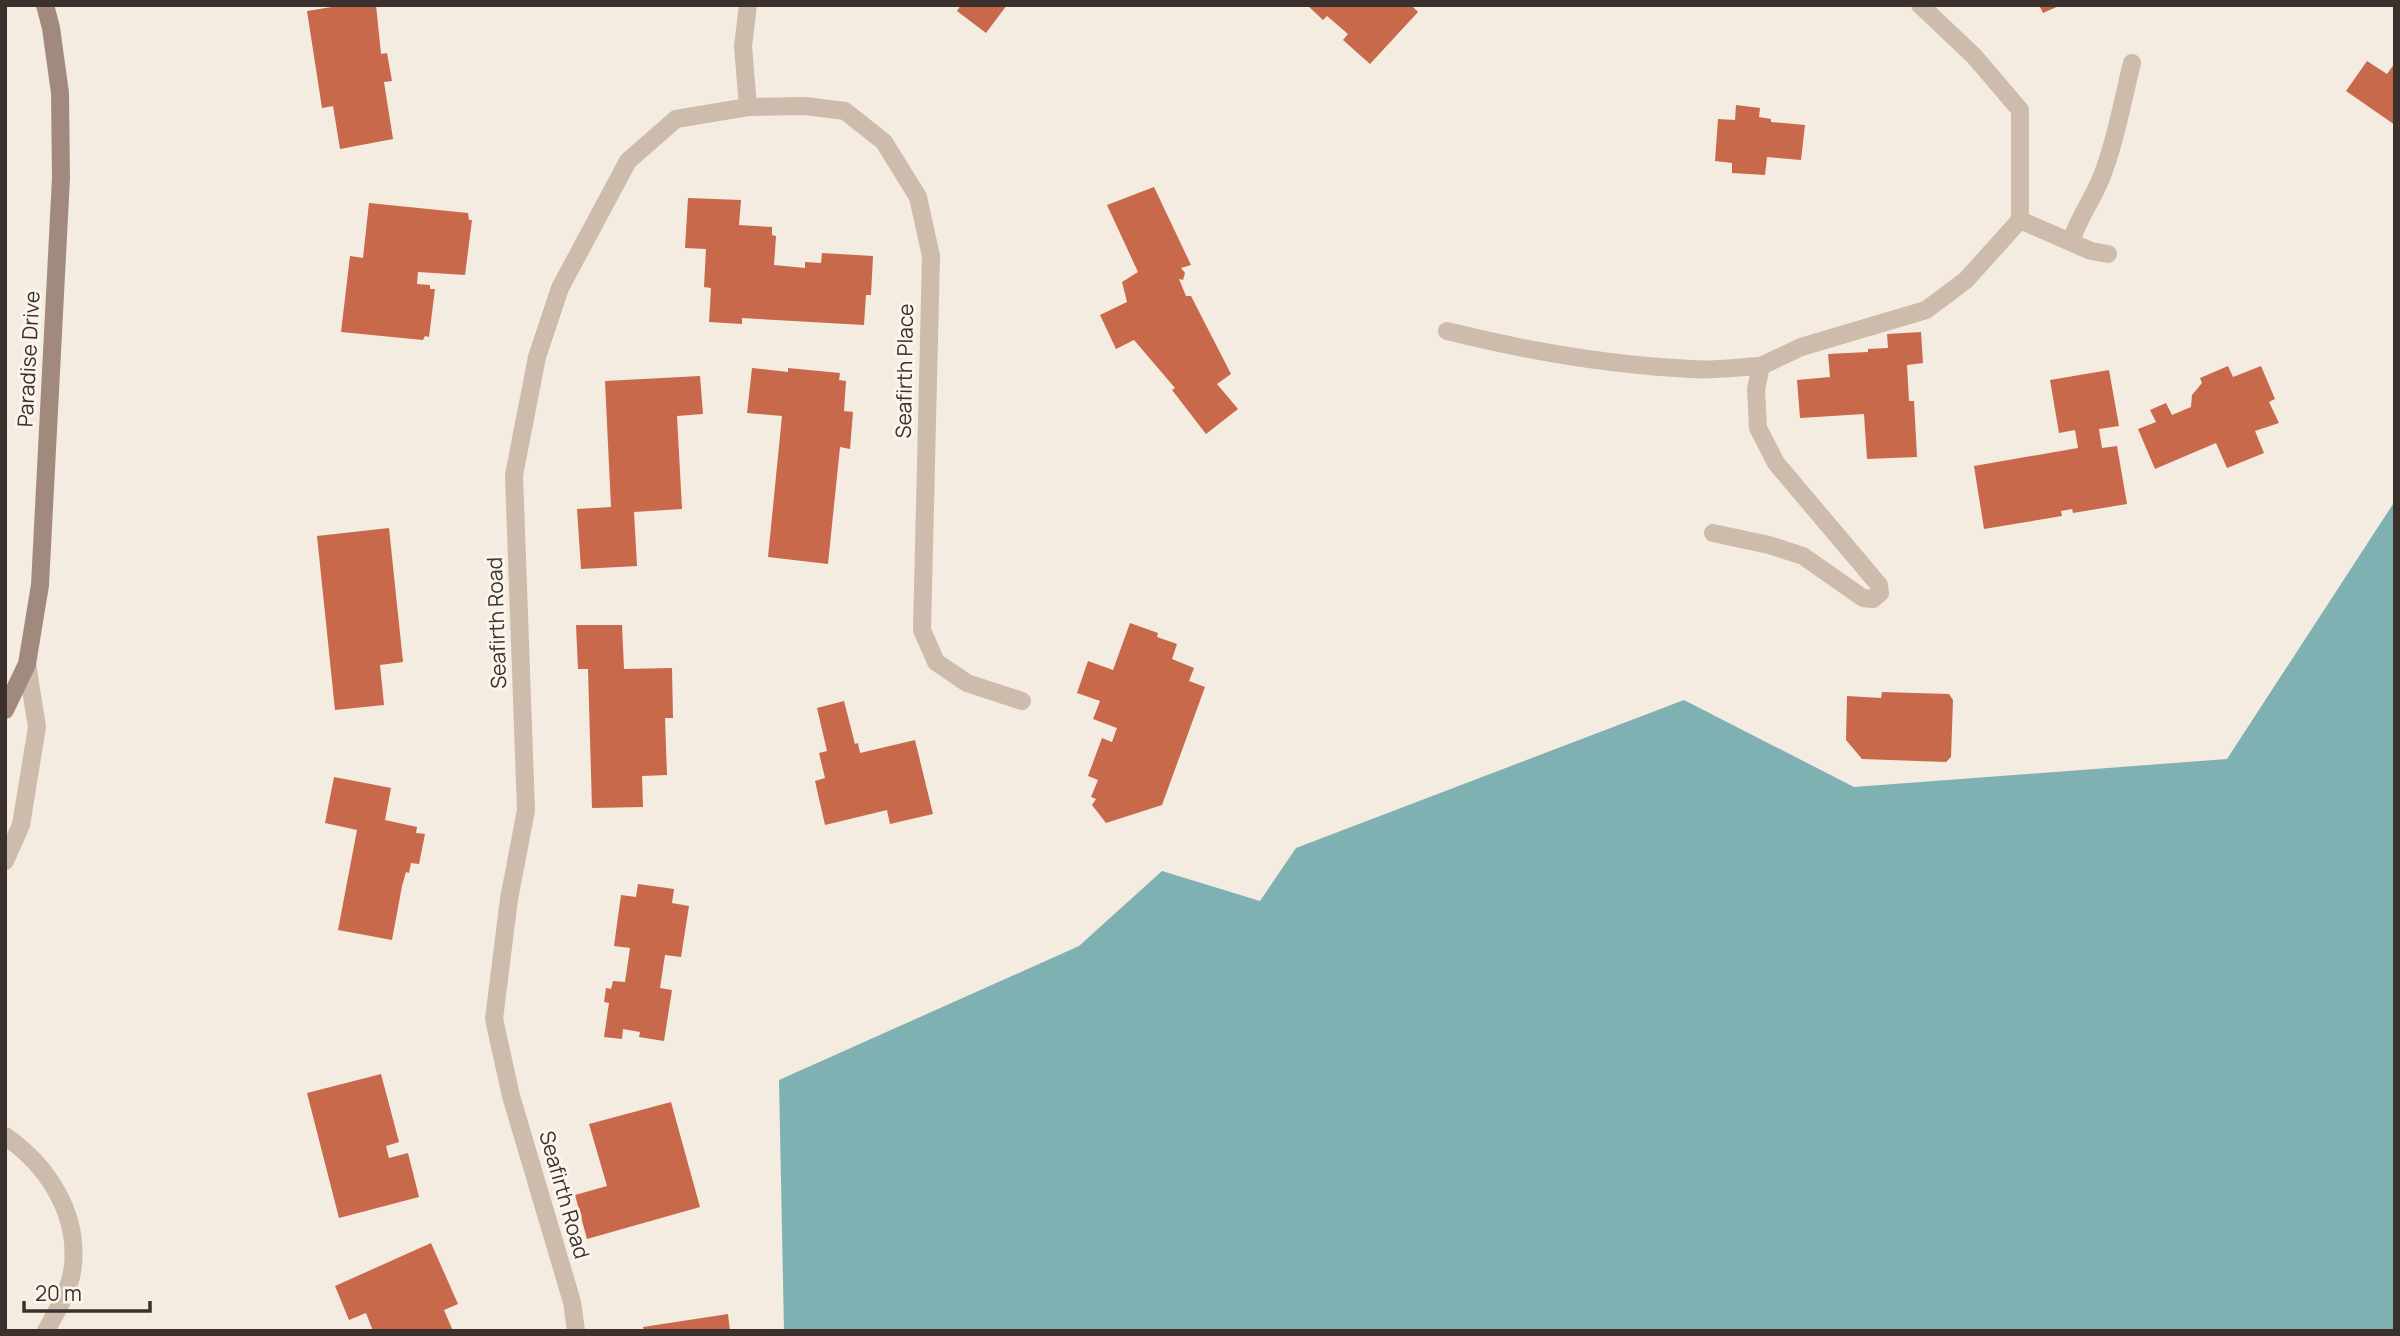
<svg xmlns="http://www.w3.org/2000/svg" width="2400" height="1336" font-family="Manrope,sans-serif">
	<rect width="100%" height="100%" fill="#f4ebe1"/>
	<polygon fill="#7fb0b2" points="2395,501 2395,1331 784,1331 779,1080 1079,946 1162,871 1260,901 1296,848 1684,700 1854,787 2227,759"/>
	<g fill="#c8694b">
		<polygon points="344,5 376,5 381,54 387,53 392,81 384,82 393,139 340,149 333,106 322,108 307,11"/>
		<polygon points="961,5 1007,5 986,33 957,11"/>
		<polygon points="1307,5 1411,5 1418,12 1370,64 1343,40 1348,34 1327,16 1323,20"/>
		<polygon points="2039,5 2061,5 2043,13"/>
		<polygon points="2367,61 2387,74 2395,63 2395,125 2346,91"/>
		<polygon points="1736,105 1760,108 1759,117 1771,119 1771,122 1805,125 1801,160 1767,157 1765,175 1732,173 1732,163 1715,161 1718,119 1735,120"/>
		<polygon points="1154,187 1191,265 1181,268 1185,273 1183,280 1179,279 1186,296 1191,296 1231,374 1217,384 1238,409 1206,434 1172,390 1175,388 1134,340 1116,349 1100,315 1127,302 1122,282 1138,272 1107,205"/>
		<polygon points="688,198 741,200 739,225 772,227 772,235 776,236 774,265 805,268 805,262 821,263 822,253 873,256 871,295 866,295 864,325 742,318 742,324 709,322 711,288 704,287 706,249 685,248"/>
		<polygon points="369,203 468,213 469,220 472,220 465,275 418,272 417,284 430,285 430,289 435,289 429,337 425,336 423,340 341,332 350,256 363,258"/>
		<polygon points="1921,332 1923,363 1907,365 1909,401 1914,401 1917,457 1867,459 1864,414 1800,418 1797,380 1830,377 1828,354 1868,352 1868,349 1888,348 1887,334"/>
		<polygon points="2228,366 2233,377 2261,366 2275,399 2269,402 2279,423 2255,431 2264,453 2227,468 2216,443 2155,469 2138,429 2156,422 2150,410 2166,403 2172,415 2191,407 2192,395 2202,383 2200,378"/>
		<polygon points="752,368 788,372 788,368 840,373 839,380 846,381 844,411 853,412 850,449 840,447 828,564 768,557 782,416 747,413"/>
		<polygon points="2109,370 2119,426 2099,429 2102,448 2117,446 2127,504 2073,513 2072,509 2061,511 2062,516 1984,529 1974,466 2078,448 2075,430 2059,433 2050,380"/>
		<polygon points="700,376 703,414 677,416 682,509 634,512 637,566 581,569 577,509 611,507 605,381"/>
		<polygon points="389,528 403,662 380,665 384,705 335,710 317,536"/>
		<polygon points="1130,623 1158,633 1157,637 1177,644 1172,659 1194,668 1189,681 1205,687 1162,805 1106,823 1092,805 1096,799 1091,797 1098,780 1088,776 1102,738 1112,742 1117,728 1093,719 1100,701 1077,693 1088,661 1113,670"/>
		<polygon points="576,625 622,625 624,669 672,668 673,718 665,718 667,775 642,776 643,807 592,808 588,669 578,669"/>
		<polygon points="1882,692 1949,694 1953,700 1951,757 1946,762 1862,759 1846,740 1847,696 1881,698"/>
		<polygon points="844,701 855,744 858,743 860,753 915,740 933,814 890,824 887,810 825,825 815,781 825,778 819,753 827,751 817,708"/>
		<polygon points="334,777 391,788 385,820 417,827 416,833 425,834 419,864 411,863 409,873 406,872 402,886 392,940 338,930 357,830 325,823"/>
		<polygon points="638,884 674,889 672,903 689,906 681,957 665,955 660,988 672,990 664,1041 639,1037 640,1032 623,1029 622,1039 604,1037 609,1003 604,1002 606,988 611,989 613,981 625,982 630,948 614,946 621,895 636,897"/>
		<polygon points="381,1074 399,1142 386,1146 389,1158 408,1153 419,1197 339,1218 307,1093"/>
		<polygon points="671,1102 700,1207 587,1239 575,1195 607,1186 589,1124"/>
		<polygon points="431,1243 458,1304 444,1310 453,1331 373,1331 366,1313 349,1320 335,1286"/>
		<polygon points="728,1314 730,1331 644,1331 643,1327"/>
	</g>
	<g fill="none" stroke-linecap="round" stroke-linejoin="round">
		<g stroke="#cdbbac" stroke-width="18">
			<polyline points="2020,220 2091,251 2108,254"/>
			<path d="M2071,241C2078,220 2090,203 2099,183C2114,149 2123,99 2132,63"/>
			<path d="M1447,331C1527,351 1608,365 1691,369C1714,371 1738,367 1761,366"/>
		</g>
		<g stroke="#cdbbac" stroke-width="18">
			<polyline points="748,107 805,106 845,111 884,142 918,197 931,256 922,630 936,662 967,683 1022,701"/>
			<polyline points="1713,533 1769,545 1803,556 1863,598 1873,599 1880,593 1879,585 1776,463 1758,428 1756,389 1761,366 1801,347 1926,310 1966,280 2020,220 2020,110 1974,56 1920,5"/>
			<polyline points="5,861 21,825 37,727 27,664"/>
			<path d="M5,1136C47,1165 78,1212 73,1265C71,1289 57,1310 46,1331"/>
			<polyline points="576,1331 572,1302 511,1096 494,1019 509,899 526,810 514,475 537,357 560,288 628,161 676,119 748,107 743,46 748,5"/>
		</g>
		<polyline stroke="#a18a7d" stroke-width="18" points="5,710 27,664 40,585 61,178 60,93 51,28 45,5"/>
	</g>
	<g text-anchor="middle" stroke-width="6" stroke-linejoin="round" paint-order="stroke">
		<g font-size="21" fill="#3b302b" stroke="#fbf5ee">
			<text transform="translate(29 359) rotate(-87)" y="7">Paradise Drive</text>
			<text transform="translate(905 371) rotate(-89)" y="7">Seafirth Place</text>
			<text transform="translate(497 623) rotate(-92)" y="7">Seafirth Road</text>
			<text transform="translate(564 1195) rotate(74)" y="7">Seafirth Road</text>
		</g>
	</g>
	<rect width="2400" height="1336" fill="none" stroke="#3b302b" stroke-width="14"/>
	<path d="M24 1301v10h126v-10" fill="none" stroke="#3b302b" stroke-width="3.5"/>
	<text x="35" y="1301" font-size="21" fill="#3b302b" stroke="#fbf5ee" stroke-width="5" paint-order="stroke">20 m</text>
</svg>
